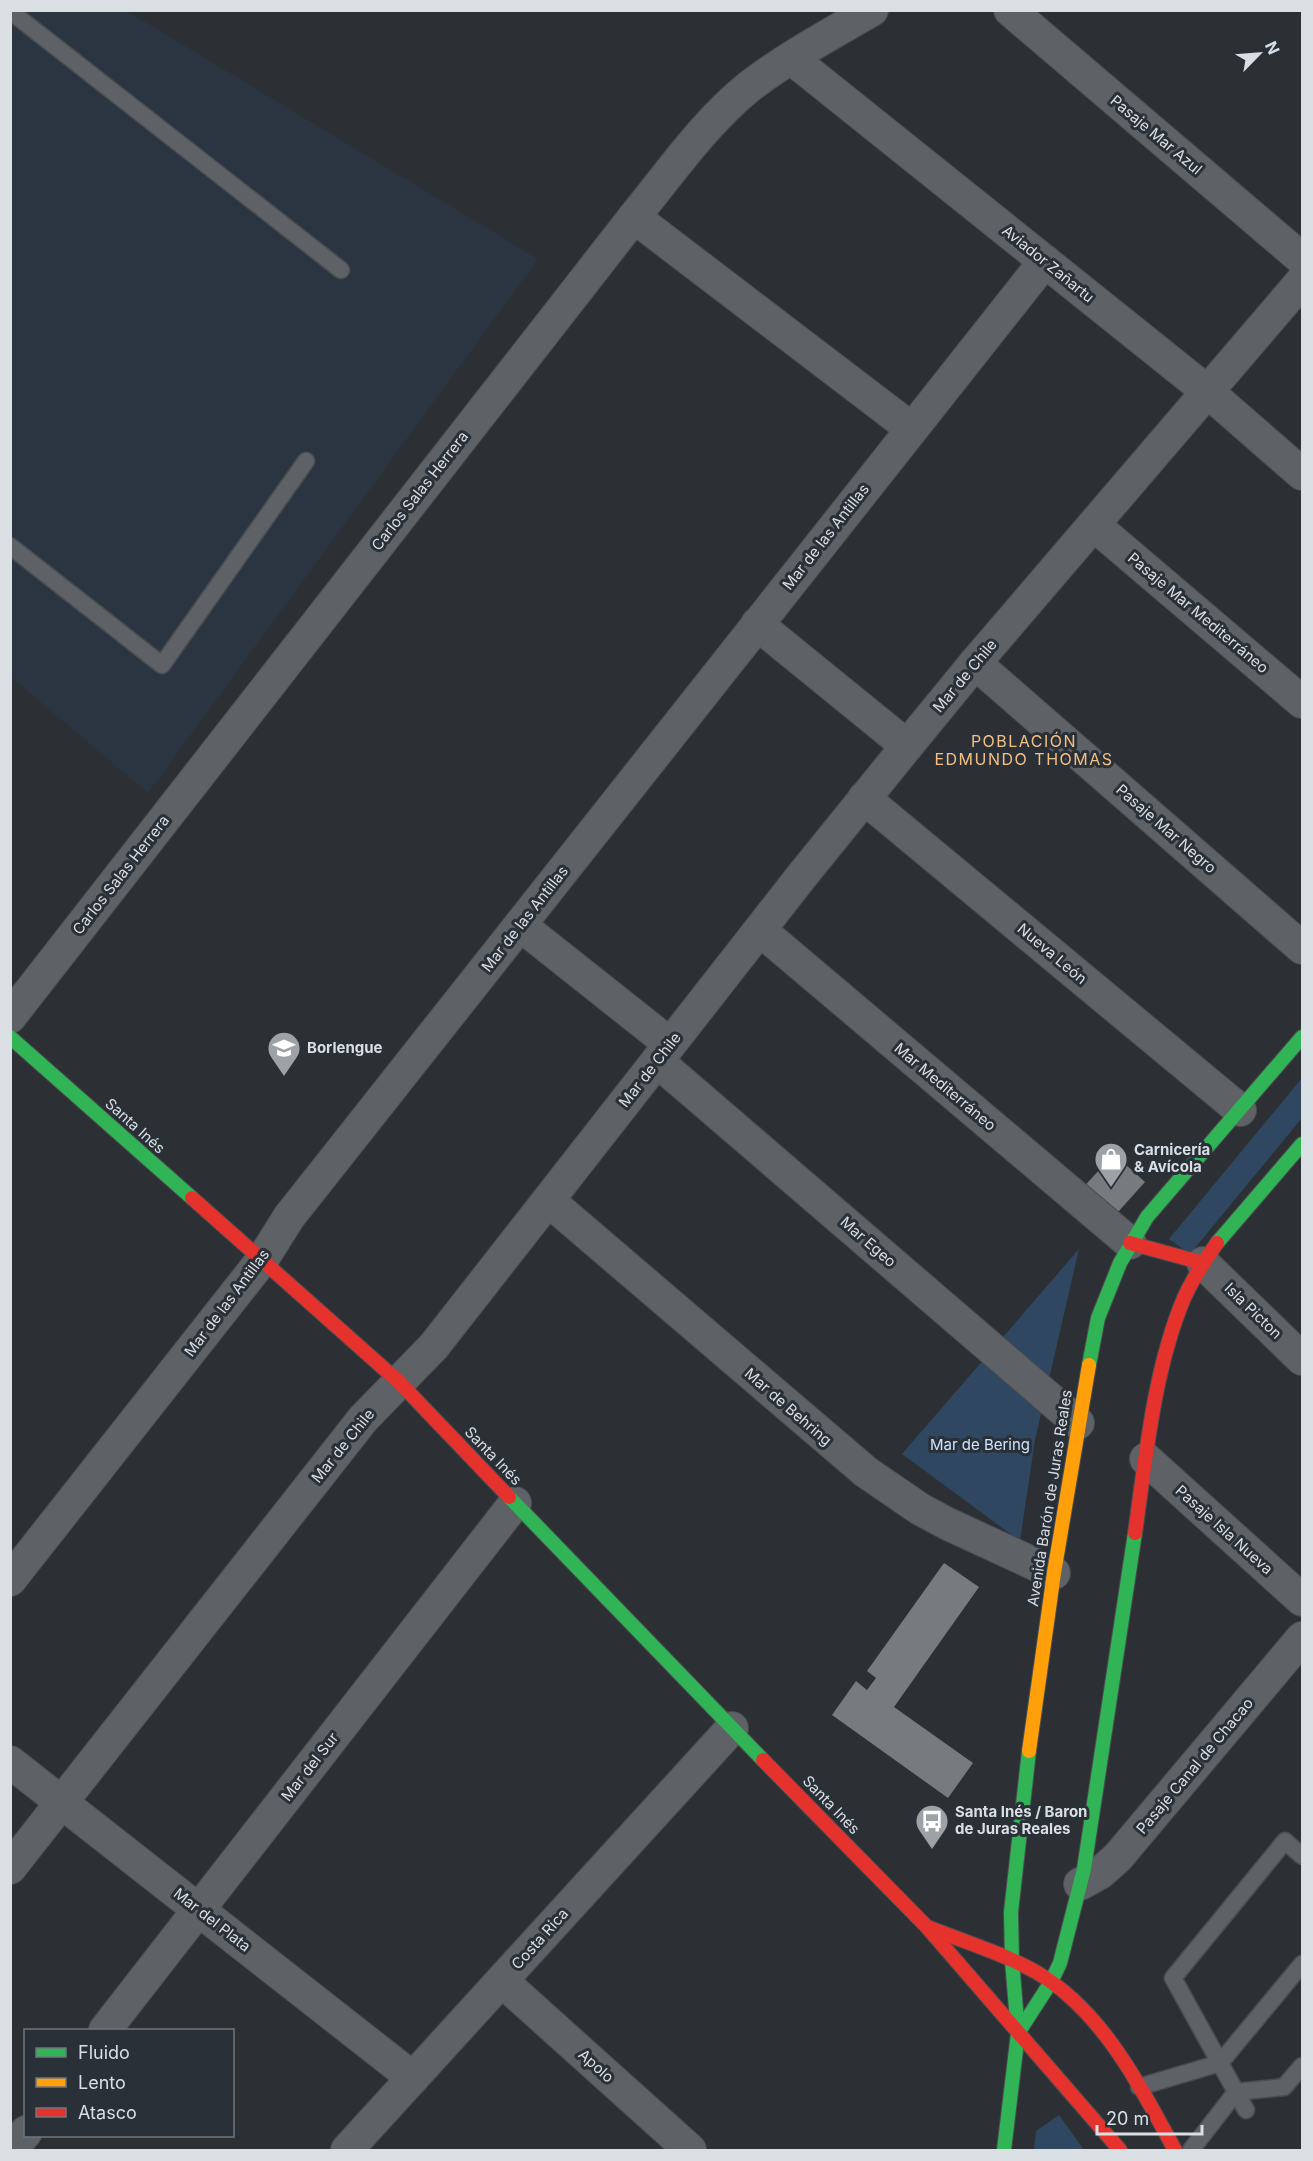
<svg xmlns="http://www.w3.org/2000/svg" width="1313" height="2161" font-family="Inter,sans-serif">
	<rect width="100%" height="100%" fill="#2c3034"/>
	<polygon fill="#2b3541" points="11,11 127,11 538,259 148,793 11,677"/>
	<g fill="#2f4761">
		<polygon points="1302,1078 1302,1118 1190,1254 1169,1239"/>
		<polygon points="1079,1249 1035,1440 1020,1541 902,1454"/>
		<polygon points="1059,2115 1084,2150 1034,2150 1036,2131"/>
	</g>
	<g fill="#777b7f">
		<polygon points="1114,1154 1145,1182 1109,1222 1078,1193"/>
		<polygon points="944,1563 979,1587 894,1707 973,1763 948,1798 832,1715 856,1681 867,1690 876,1678 867,1671"/>
	</g>
	<g fill="none" stroke-linecap="round" stroke-linejoin="round">
		<defs>
			<g id="lane">
				<polyline points="10,11 341,270"/>
				<polyline points="10,546 162,665 306,461"/>
				<polyline points="1139,2087 1220,2063 1302,1964"/>
				<polyline points="1246,2110 1173,1978 1285,1841 1302,1856"/>
				<polyline points="1191,2150 1236,2092 1284,2087 1302,2066"/>
			</g>
			<g id="street">
				<polyline points="1010,10 1302,259"/>
				<polyline points="791,58 1208,392 1302,474"/>
				<polyline points="634,217 912,429"/>
				<polyline points="1094,525 1302,702"/>
				<polyline points="757,624 907,746"/>
				<polyline points="975,663 1302,948"/>
				<polyline points="864,798 1240,1110"/>
				<polyline points="520,925 670,1044"/>
				<polyline points="760,930 1130,1243"/>
				<path d="M10,1017L634,217C670,173 705,122 750,86C788,57 831,34 872,10"/>
				<polyline points="657,1061 1078,1423"/>
				<polyline points="549,1201 866,1472 920,1509 948,1524 1054,1573"/>
				<polyline points="1203,1263 1302,1359"/>
				<polyline points="1146,1459 1302,1600"/>
				<polyline points="10,1580 262,1260 289,1217 1045,261"/>
				<polyline points="10,1762 413,2078"/>
				<polyline points="10,1868 363,1419 434,1346 801,877 907,746 975,663 1302,281"/>
				<polyline points="1080,1884 1100,1873 1118,1857 1302,1638"/>
				<polyline points="502,1981 690,2150"/>
				<polyline points="105,2030 515,1503"/>
				<polyline points="11,2150 26,2132"/>
				<polyline points="347,2150 732,1728"/>
			</g>
			<g id="fast">
				<polyline points="10,1037 192,1198"/>
				<polyline points="1217,1243 1302,1144"/>
				<polyline points="1089,1365 1098,1318 1120,1263 1147,1217 1302,1037"/>
				<polyline points="509,1497 763,1760"/>
				<polyline points="1018,2033 1051,1982 1060,1963 1084,1869 1135,1533"/>
				<polyline points="1004,2150 1018,2033 1012,1961 1011,1912 1029,1751"/>
			</g>
			<polyline id="slow" points="1029,1751 1054,1573 1089,1365"/>
			<g id="jam">
				<polyline points="192,1198 399,1382 509,1497"/>
				<polyline points="1130,1243 1203,1263"/>
				<path d="M1135,1533C1146,1456 1154,1369 1184,1298C1193,1278 1205,1260 1217,1243"/>
				<polyline points="763,1760 926,1926 1120,2150"/>
				<path d="M930,1928C965,1942 1002,1953 1036,1972C1103,2011 1139,2085 1175,2150"/>
			</g>
		</defs>
		<use href="#lane" stroke="#494c50" stroke-width="19"/>
		<use href="#street" stroke="#494c50" stroke-width="34"/>
		<use href="#fast" stroke="#494c50" stroke-width="16"/>
		<use href="#slow" stroke="#494c50" stroke-width="16"/>
		<use href="#jam" stroke="#494c50" stroke-width="16"/>
		<use href="#lane" stroke="#5e6165" stroke-width="16"/>
		<use href="#street" stroke="#5e6165" stroke-width="32"/>
		<use href="#fast" stroke="#30b455" stroke-width="14"/>
		<use href="#slow" stroke="#ff9f0a" stroke-width="14"/>
		<use href="#jam" stroke="#e5322d" stroke-width="14"/>
	</g>
	<defs>
		<symbol id="school-pin" viewBox="-11 -11 22 30"><path d="M0 17L-7.5 6A9.5 9.5 0 1 1 7.5 6Z" fill="#9da2a6" stroke="#293038"/><path d="M0-5L7-2L0 1L-7-2ZM-4 1L0 2.5L4 1V4Q0 6-4 4Z" fill="#fff"/></symbol>
		<symbol id="shop-pin" viewBox="-11 -11 22 30"><path d="M0 17L-7.5 6A9.5 9.5 0 1 1 7.5 6Z" fill="#9da2a6" stroke="#293038"/><path d="M-5-2.5h2.3a2.7 3.5 0 0 1 5.4 0H5L5.5 6h-11ZM-1.5-2.5h3a1.5 2.3 0 0 0-3 0Z" fill="#fff"/></symbol>
		<symbol id="bus-pin" viewBox="-11 -11 22 30"><path d="M0 17L-7.5 6A9.5 9.5 0 1 1 7.5 6Z" fill="#9da2a6" stroke="#293038"/><path d="M-5-6H5V4H4V6H2V4H-2V6H-4V4H-5ZM-3.5-4V0h7V-4ZM-3.5 1.2v1.5H-2V1.2ZM2 1.2v1.5H3.5V1.2Z" fill="#fff"/></symbol>
	</defs>
	<g fill-rule="evenodd">
		<use href="#school-pin" x="265" y="1029" width="38" height="52"/>
		<use href="#shop-pin" x="1092" y="1140" width="38" height="52"/>
		<use href="#bus-pin" x="913" y="1802" width="38" height="52"/>
	</g>
	<g text-anchor="middle" stroke-width="6" stroke-linejoin="round" paint-order="stroke">
		<g font-size="15" fill="#dadfe4" stroke="#293038">
			<text transform="translate(1156 135) rotate(40)" y="5">Pasaje Mar Azul</text>
			<text transform="translate(1048 264) rotate(39)" y="5">Aviador Zañartu</text>
			<text transform="translate(420 491) rotate(-52)" y="5">Carlos Salas Herrera</text>
			<text transform="translate(826 537) rotate(-52)" y="5">Mar de las Antillas</text>
			<text transform="translate(1198 613) rotate(40)" y="5">Pasaje Mar Mediterráneo</text>
			<text transform="translate(965 676) rotate(-50)" y="5">Mar de Chile</text>
			<text transform="translate(1166 829) rotate(41)" y="5">Pasaje Mar Negro</text>
			<text transform="translate(121 875) rotate(-52)" y="5">Carlos Salas Herrera</text>
			<text transform="translate(525 919) rotate(-52)" y="5">Mar de las Antillas</text>
			<text transform="translate(1052 954) rotate(40)" y="5">Nueva León</text>
			<text transform="translate(650 1070) rotate(-52)" y="5">Mar de Chile</text>
			<text transform="translate(945 1087) rotate(40)" y="5">Mar Mediterráneo</text>
			<text transform="translate(135 1126) rotate(42)" y="5">Santa Inés</text>
			<text transform="translate(868 1242) rotate(41)" y="5">Mar Egeo</text>
			<text transform="translate(227 1303) rotate(-53)" y="5">Mar de las Antillas</text>
			<text transform="translate(1253 1311) rotate(44)" y="5">Isla Picton</text>
			<text transform="translate(788 1407) rotate(41)" y="5">Mar de Behring</text>
			<text transform="translate(343 1446) rotate(-51)" y="5">Mar de Chile</text>
			<text transform="translate(493 1456) rotate(46)" y="5">Santa Inés</text>
			<text transform="translate(1050 1498) rotate(-81)" y="5">Avenida Barón de Juras Reales</text>
			<text transform="translate(1224 1530) rotate(42)" y="5">Pasaje Isla Nueva</text>
			<text transform="translate(1195 1766) rotate(-50)" y="5">Pasaje Canal de Chacao</text>
			<text transform="translate(310 1767) rotate(-52)" y="5">Mar del Sur</text>
			<text transform="translate(831 1805) rotate(46)" y="5">Santa Inés</text>
			<text transform="translate(212 1920) rotate(38)" y="5">Mar del Plata</text>
			<text transform="translate(540 1939) rotate(-48)" y="5">Costa Rica</text>
			<text transform="translate(596 2066) rotate(42)" y="5">Apolo</text>
		</g>
		<g font-size="15" font-weight="bold" fill="#dadfe4" stroke="#293038" text-anchor="start">
			<text x="307" y="1053">Borlengue</text>
			<text x="1134" y="1155">Carnicería<tspan x="1134" dy="17">&amp; Avícola</tspan></text>
			<text x="955" y="1817">Santa Inés / Baron<tspan x="955" dy="17">de Juras Reales</tspan></text>
		</g>
		<g font-size="15" fill="#cfe5ff" stroke="#293038">
			<text x="980" y="1450">Mar de Bering</text>
		</g>
		<g font-size="16" letter-spacing="1.5" fill="#f4bf80" stroke="#293038">
			<text x="1024" y="747">POBLACIÓN<tspan x="1024" dy="18">EDMUNDO THOMAS</tspan></text>
		</g>
	</g>
	<rect width="1313" height="2161" fill="none" stroke="#dadfe4" stroke-width="24"/>
	<rect x="24" y="2029" width="210" height="108" fill="#293038" stroke="#70767d" stroke-width="1.5"/>
	<rect x="36" y="2048" width="30" height="9" fill="#30b455" stroke="#70767d" stroke-width="1.5"/>
	<text x="78" y="2059" font-size="18" fill="#dadfe4">Fluido</text>
	<rect x="36" y="2078" width="30" height="9" fill="#ff9f0a" stroke="#70767d" stroke-width="1.5"/>
	<text x="78" y="2089" font-size="18" fill="#dadfe4">Lento</text>
	<rect x="36" y="2108" width="30" height="9" fill="#e5322d" stroke="#70767d" stroke-width="1.5"/>
	<text x="78" y="2119" font-size="18" fill="#dadfe4">Atasco</text>
	<g transform="translate(1259 54) rotate(65)" stroke="#293038" stroke-width="4.5" paint-order="stroke">
	<path d="M0-4.5L10 22L0 15L-10 22Z" fill="#dadfe4"/>
	<text y="-9" font-size="16" font-weight="bold" text-anchor="middle" fill="#dadfe4">N</text>
	</g>
	<path d="M1097 2125v9h105v-9" fill="none" stroke="#dadfe4" stroke-width="3"/>
	<text x="1106" y="2125" font-size="18" fill="#dadfe4" stroke="#293038" stroke-width="4.5" paint-order="stroke">20 m</text>
</svg>
